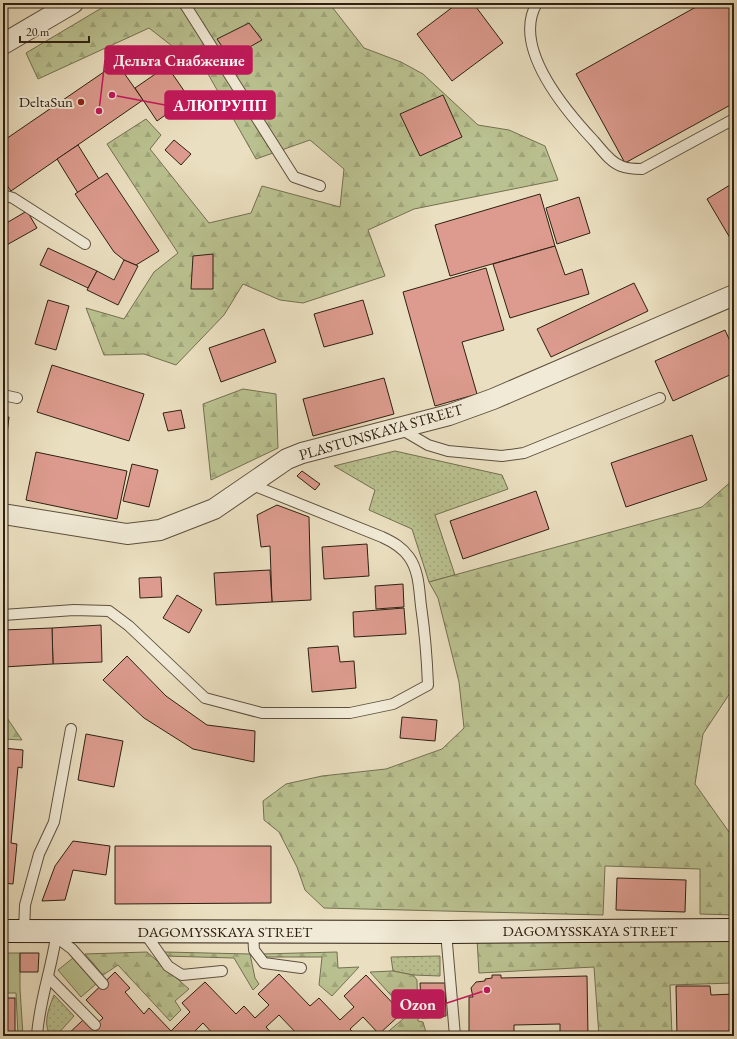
<svg xmlns="http://www.w3.org/2000/svg" width="737" height="1039" font-family="'EB Garamond',serif">
	<defs>
		<pattern id="grass-dots" width="8" height="8" patternUnits="userSpaceOnUse"><rect width="8" height="8" fill="#bac190"/><path d="M2 2h.1M6 6h.1" fill="none" stroke="#a0a67b" stroke-width="1.8" stroke-linecap="round"/></pattern>
		<pattern id="forest-firs" width="22" height="20" patternUnits="userSpaceOnUse"><rect width="22" height="20" fill="#bac190"/><path d="M5 1l3.5 6h-7zM16 11l3.5 6h-7z" fill="#a0a67b"/></pattern>
	</defs>
	<rect width="100%" height="100%" fill="#eadfc0"/>
	<filter id="stains"><feTurbulence type="fractalNoise" baseFrequency=".005" numOctaves="4"/><feColorMatrix values="0 0 0 0 .2 0 0 0 0 .09 0 0 0 0 .02 0 0 0 .5 -.17"/></filter>
	<radialGradient id="worn" r=".72"><stop offset=".6" stop-color="#630" stop-opacity="0"/><stop offset="1" stop-color="#630" stop-opacity=".3"/></radialGradient>
	<g fill="url(#grass-dots)" stroke="#747051">
		<polygon points="395,451 502,475 508,489 435,515 455,575 429,582 412,529 369,510 375,490 334,466"/>
		<polygon points="440,956 440,976 413,975 393,971 391,957"/>
		<path d="M54,995L74,1016L56,1036H51C42,1024 49,1008 54,995Z"/>
	</g>
	<g fill="url(#forest-firs)" stroke="#747051">
		<polygon points="110,3 329,3 364,48 401,62 423,74 478,125 509,130 545,146 558,180 414,209 368,230 385,276 303,303 280,300 243,284 224,315 176,365 144,354 104,355 86,308 124,319 154,272 178,253 107,144 146,119 161,135 150,149 209,223 251,213 262,186 340,207 344,169 310,140 256,159 208,74 149,28 38,79 26,53"/>
		<polygon points="243,389 276,394 278,448 211,480 203,404"/>
		<polygon points="734,479 734,687 703,734 695,784 734,839 734,915 700,914 700,869 605,866 603,915 324,908 305,890 297,867 279,832 264,820 263,801 286,784 322,776 386,769 442,749 464,728 459,682 438,598 429,582 702,507"/>
		<polygon points="3,712 22,740 3,739"/>
		<polygon points="734,937 734,983 670,985 672,1035 670,1036 599,1036 594,967 479,973 477,939"/>
		<polygon points="147,952 189,989 175,1001 181,1010 170,1021 118,965 103,975 85,954"/>
		<polygon points="164,952 250,954 255,978 259,984 253,990 234,958 164,956"/>
		<polygon points="337,952 338,968 359,967 332,996 319,985 322,957 266,957 261,954"/>
		<polygon points="393,971 413,975 417,980 418,1021 423,1022 427,1036 383,1036 403,1019 406,1012 370,972"/>
	</g>
	<g fill="#bac190" stroke="#747051">
		<polygon points="3,953 20,953 20,989 23,1036 18,1036 16,993 3,993"/>
		<polygon points="73,958 96,984 81,997 58,970"/>
	</g>
	<g fill="#dc9b8e" stroke="#2e2012">
		<polygon points="458,3 473,3 503,43 452,81 417,34"/>
		<polygon points="703,3 734,3 734,103 625,163 576,74"/>
		<polygon points="249,23 262,40 230,58 217,39"/>
		<polygon points="117,63 143,100 11,191 3,180 3,141"/>
		<polygon points="167,66 189,98 157,121 135,88"/>
		<polygon points="443,95 462,137 420,156 400,114"/>
		<polygon points="174,140 191,154 181,165 165,150"/>
		<polygon points="78,145 99,179 78,193 57,159"/>
		<polygon points="107,173 159,251 136,265 124,260 114,252 75,194"/>
		<polygon points="730,185 734,192 734,236 730,238 707,199"/>
		<polygon points="540,194 555,246 450,276 435,225"/>
		<polygon points="579,197 590,233 557,244 546,208"/>
		<polygon points="27,211 37,228 3,247 3,225"/>
		<polygon points="555,246 565,275 582,269 589,294 510,318 493,264"/>
		<polygon points="48,248 97,271 88,288 40,265"/>
		<polygon points="213,254 213,289 191,289 193,256"/>
		<polygon points="124,260 138,266 118,305 87,290 97,271 114,280"/>
		<polygon points="486,268 504,330 462,342 477,394 435,406 403,292"/>
		<polygon points="634,283 648,311 551,357 537,329"/>
		<polygon points="48,300 69,306 56,350 35,344"/>
		<polygon points="363,300 373,334 324,347 314,314"/>
		<polygon points="264,329 276,362 221,382 209,348"/>
		<polygon points="725,330 734,350 734,373 673,401 655,361"/>
		<polygon points="52,365 144,394 129,441 37,412"/>
		<polygon points="384,378 394,414 313,436 303,399"/>
		<polygon points="181,410 185,428 168,431 163,413"/>
		<polygon points="3,417 9,417 3,470"/>
		<polygon points="692,435 707,480 626,507 611,463"/>
		<polygon points="36,452 127,471 117,519 26,500"/>
		<polygon points="132,464 158,470 149,507 123,501"/>
		<polygon points="302,471 320,484 315,490 297,476"/>
		<polygon points="536,491 549,529 463,559 450,521"/>
		<polygon points="277,505 309,517 311,600 272,602 270,546 261,547 257,515"/>
		<polygon points="367,544 369,576 324,579 322,547"/>
		<polygon points="270,570 272,602 216,605 214,573"/>
		<polygon points="161,577 162,597 140,598 139,578"/>
		<polygon points="403,584 404,607 376,609 375,586"/>
		<polygon points="177,595 202,610 189,633 163,618"/>
		<polygon points="404,608 406,634 354,637 353,612"/>
		<polygon points="101,625 102,662 53,664 52,628"/>
		<polygon points="52,628 53,664 4,667 3,630"/>
		<polygon points="338,646 340,662 354,661 356,688 312,692 308,648"/>
		<polygon points="127,656 166,696 207,725 255,731 254,762 193,749 144,718 103,680"/>
		<polygon points="402,717 437,720 435,741 400,738"/>
		<polygon points="86,734 123,741 114,787 78,780"/>
		<polygon points="3,748 23,750 22,768 18,767 11,843 17,844 13,884 3,883"/>
		<polygon points="73,841 110,846 106,875 73,870 65,900 42,901 55,866"/>
		<polygon points="115,846 271,846 271,903 115,904"/>
		<polygon points="617,878 686,880 685,912 616,910"/>
		<polygon points="20,953 39,953 38,972 20,972"/>
		<polygon points="115,972 130,988 125,992 144,1014 149,1008 171,1031 190,1012 182,1003 205,982 236,1014 244,1006 255,1018 269,1005 258,994 279,974 310,1006 319,998 340,1020 354,1007 344,996 366,975 402,1013 379,1034 363,1017 350,1029 356,1036 317,1036 312,1031 307,1036 299,1036 279,1015 266,1027 274,1036 215,1036 203,1023 190,1036 120,1036 115,1031 110,1036 66,1036 83,1020 91,1029 103,1018 86,1000"/>
		<polygon points="492,975 501,975 501,978 587,976 588,1036 560,1036 560,1024 514,1025 514,1036 469,1036 469,997 473,997 471,988 476,982 485,981 485,979 492,978"/>
		<polygon points="420,983 445,983 446,1016 422,1018"/>
		<polygon points="676,986 710,986 711,995 734,994 734,1036 709,1036 704,1034 677,1035"/>
		<rect x="3" y="998" width="12" height="38"/>
	</g>
	<g fill="none" stroke-linecap="round" stroke-linejoin="round">
		<defs>
			<g id="lane">
				<polyline points="184,3 294,177 320,186"/>
				<path d="M537,3C511,47 565,110 594,141C602,150 610,162 621,166C628,169 635,169 642,169L734,119"/>
				<polyline points="3,195 13,198 85,244"/>
				<polyline points="3,395 17,398"/>
				<polyline points="399,428 428,445 448,451 502,456 524,453 660,398"/>
				<path d="M3,615L74,610L109,611L129,626L205,698L262,713H350L393,704L428,685C427,659 425,633 421,606C419,589 419,571 409,557C402,547 393,542 382,537L250,484"/>
				<polyline points="24,932 25,905 39,854 54,822 71,729"/>
				<polyline points="144,932 168,966 182,975 222,971"/>
				<polyline points="253,932 254,950 264,963 301,968"/>
				<polyline points="446,932 455,1036"/>
				<polyline points="56,937 72,949 103,984"/>
				<polyline points="48,977 95,1025"/>
				<path d="M37,1036C39,1003 51,970 56,937L58,932"/>
			</g>
			<g id="street">
				<polyline points="3,44 73,3"/>
				<polyline points="3,514 127,534 160,530 214,509 287,459 302,453 449,415 493,399 734,295"/>
			</g>
			<polyline id="secondary" points="3,931 446,932 734,930"/>
		</defs>
		<use href="#lane" stroke="#5d503e" stroke-width="12"/>
		<use href="#street" stroke="#5d503e" stroke-width="22"/>
		<use href="#secondary" stroke="#2e2012" stroke-width="24"/>
		<use href="#lane" stroke="#f1ead6" stroke-width="10"/>
		<use href="#street" stroke="#f1ead6" stroke-width="20"/>
		<use href="#secondary" stroke="#f1ead6" stroke-width="22"/>
	</g>
	<circle fill="#8f2418" stroke="#f1ead6" stroke-width="1.5" cx="81" cy="102" r="4"/>
	<g text-anchor="middle" stroke-width="4" stroke-linejoin="round" paint-order="stroke">
		<g font-size="15" fill="#2e2012" stroke="#f1ead6" text-anchor="end">
			<text x="73" y="107">DeltaSun</text>
		</g>
		<g font-size="15" fill="#2e2012" stroke="#f1ead6">
			<text transform="translate(381 432) rotate(-16)" y="5">PLASTUNSKAYA STREET</text>
			<text x="590" y="936">DAGOMYSSKAYA STREET</text>
			<text x="225" y="937">DAGOMYSSKAYA STREET</text>
		</g>
	</g>
	<path fill="none" stroke="#c2185b" stroke-width="1.5" d="M99 111L105 60M112 95L165 105M487 990L444 1004"/>
	<g fill="#c2185b" stroke="#f1ead6" stroke-width="1.5">
		<circle cx="99" cy="111" r="4"/>
		<circle cx="112" cy="95" r="4"/>
		<circle cx="487" cy="990" r="4"/>
	</g>
	<g fill="#c2185b" stroke="#c2185b" stroke-width="1.5">
		<rect x="105" y="46" width="147" height="28" rx="4"/>
		<rect x="165" y="91" width="110" height="28" rx="4"/>
		<rect x="392" y="990" width="52" height="28" rx="4"/>
	</g>
	<g font-size="16" text-anchor="middle" font-weight="bold" fill="#fff">
		<text x="179" y="66">Дельта Снабжение</text>
		<text x="220" y="111">АЛЮГРУПП</text>
		<text x="418" y="1010">Ozon</text>
	</g>
	<rect width="737" height="1039" fill="none" stroke="#eadfc0" stroke-width="16"/>
	<rect x="4" y="4" width="729" height="1031" fill="none" stroke="#2e2012" stroke-width="2"/>
	<rect x="8" y="8" width="721" height="1023" fill="none" stroke="#2e2012"/>
	<path d="M20 36v6h69v-6" fill="none" stroke="#2e2012" stroke-width="2"/>
	<text x="26" y="36" font-size="12" fill="#2e2012" stroke="#f1ead6" stroke-width="3" paint-order="stroke">20 m</text>
	<rect width="100%" height="100%" filter="url(#stains)"/>
	<rect width="100%" height="100%" fill="url(#worn)"/>
</svg>
